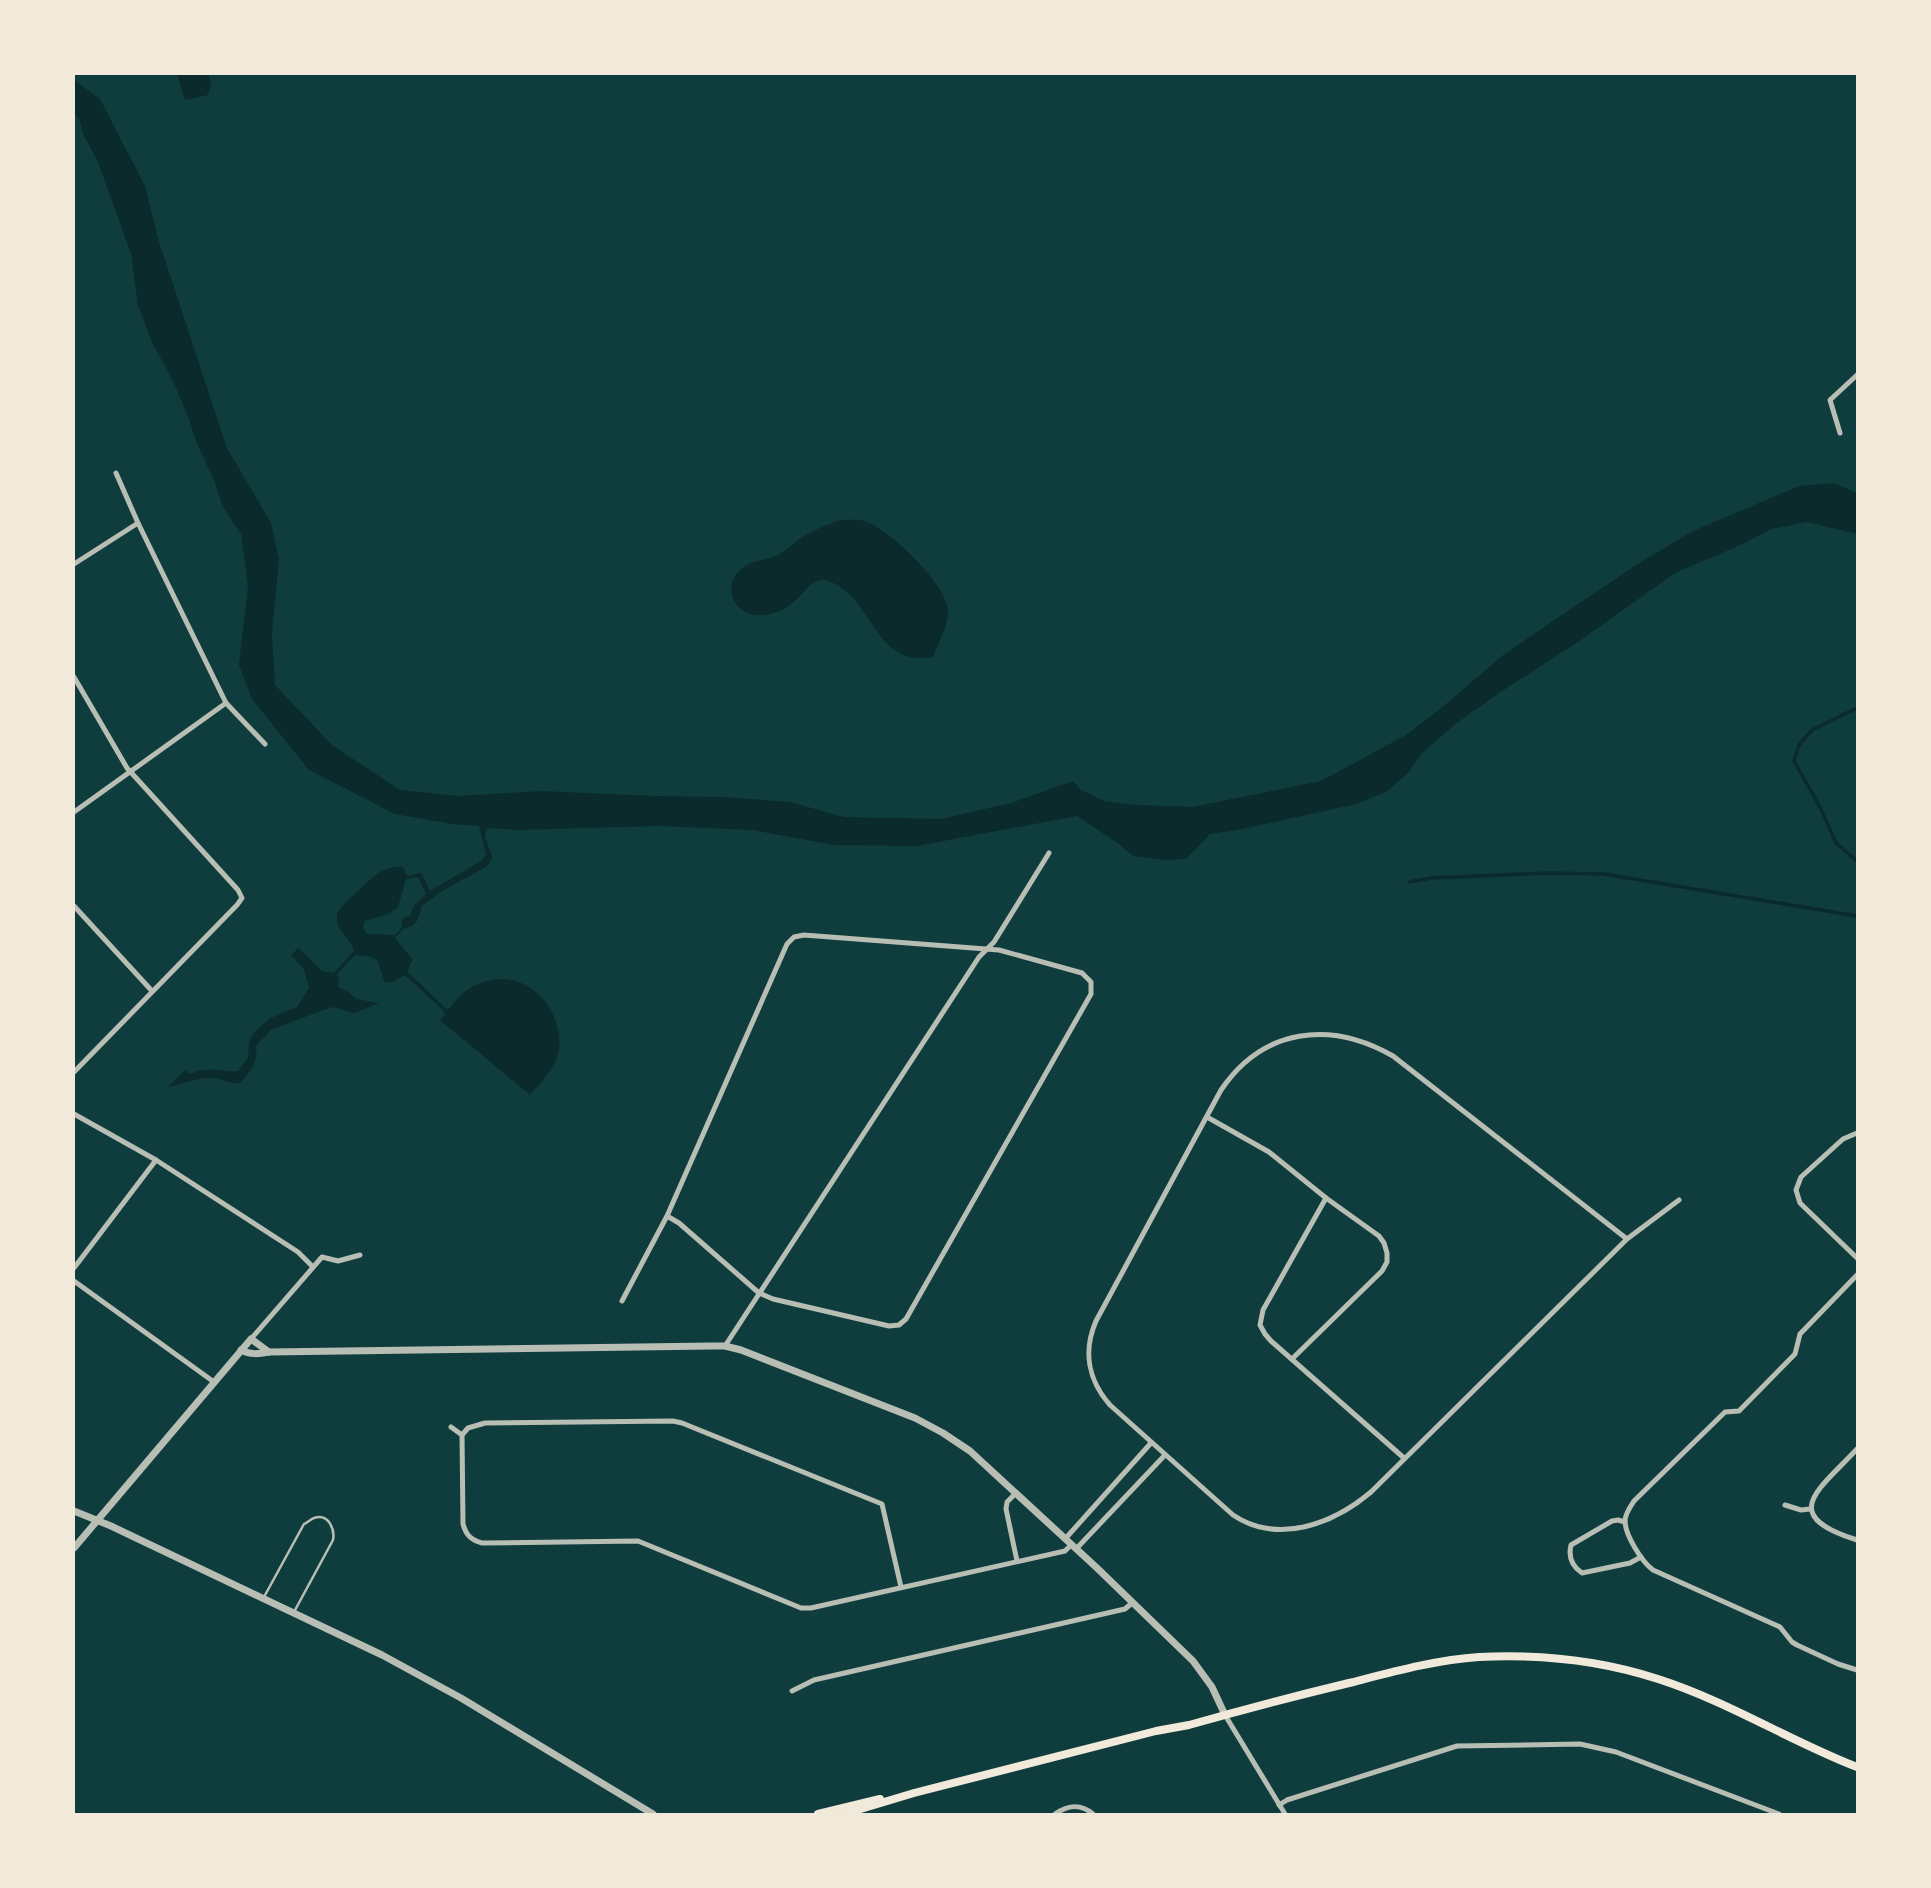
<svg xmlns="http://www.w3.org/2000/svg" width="1931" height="1888" font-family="'Alegreya Sans',sans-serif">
	<rect width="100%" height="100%" fill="#0f3d3e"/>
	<g fill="#0a2a2b" fill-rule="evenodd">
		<polygon points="177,74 208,74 211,83 208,95 185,100"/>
		<path d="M74,80L100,99L145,186L159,242L227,448L271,523L279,559L272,633L275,685L332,745L400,790L458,796L540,791L657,796L722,797L790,802L844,817L941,819L1011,803L1073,781L1081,790L1104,801L1136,805L1192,807L1321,781L1406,735L1439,710L1503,655L1636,565L1693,531L1799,486L1834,483L1857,493V534L1807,522L1771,529L1743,544L1675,573L1581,640L1502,691L1454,725L1423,752L1408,773L1386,792L1356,804L1238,830L1210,834L1186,859L1165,860L1133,856L1119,844L1077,816L917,846L833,845L753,830L659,826L518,830L487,828L485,837L492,856V859L486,867L442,891L422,906L417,921L412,926L403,929L395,938L413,960L410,963L408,972L445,1008L449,1009C457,998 466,989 478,984C508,970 543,987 554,1017C559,1029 561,1041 558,1054C553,1070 541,1083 530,1095L440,1020L445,1015L442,1009L405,975L393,982H385C376,961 384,957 355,955L336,975L339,978L338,987L347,991L356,999L379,1003L358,1012L353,1013L333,1007L318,1012L271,1030L256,1046C258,1062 251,1071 240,1083C227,1084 224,1079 213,1078C198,1077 182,1084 168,1087L185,1070L190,1074C210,1065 217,1073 238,1071L248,1058L249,1042L256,1030L271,1018L297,1007L309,988L304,969L291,955L298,948L322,971L334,973L354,951C351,938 337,932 337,918C337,916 337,914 338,912C340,907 371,878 377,874C385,869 394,866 403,867L407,876L421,873L430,891L481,861L486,855L479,826L452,824L395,814L309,770L252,699L239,665L248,586L241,534L223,507L214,480L197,444L188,417L174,383L152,342L138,305L131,254L98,162L83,134L80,120L74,113ZM418,877L426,894L414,906L410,916L403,918L401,923L402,927L395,935L367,934L363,928L365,921L389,914L398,907L406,879Z"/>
		<path d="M840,520C849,520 860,519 867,522C891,531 946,584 948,610C949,624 938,644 933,657C878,668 874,606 837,585C815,572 810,587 797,599C788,608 777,614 764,615C730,619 716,575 754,562C761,560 768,559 775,556C785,553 792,544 801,538C813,530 827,525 840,520Z"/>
	</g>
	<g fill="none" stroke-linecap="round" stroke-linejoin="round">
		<g stroke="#0a2a2b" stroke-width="3.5">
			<polyline points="1857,708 1812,730 1799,745 1794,761 1820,807 1836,843 1857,861"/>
			<polyline points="1409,882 1431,878 1548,873 1604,874 1857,916"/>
		</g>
		<path stroke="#b8beb3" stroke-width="2.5" d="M264,1597L304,1524C305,1524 313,1518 314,1518C329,1513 335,1530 333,1540L294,1612"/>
		<g stroke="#b8beb3" stroke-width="5">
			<polyline points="1840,433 1830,400 1857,375"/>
			<polyline points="116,473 138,523 226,703 265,744"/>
			<polyline points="74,564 138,523"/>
			<polyline points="74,677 127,768 238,890 242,898 237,905 74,1072"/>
			<polyline points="74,812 226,703"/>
			<polyline points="74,906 152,991"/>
			<polyline points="74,1114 156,1160 298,1252 313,1267"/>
			<polyline points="1207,1117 1269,1152 1326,1198 1379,1236 1384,1243 1387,1253 1387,1262 1382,1271 1292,1359"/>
			<polyline points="1857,1133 1843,1139 1801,1177 1796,1190 1800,1203 1857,1258"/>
			<polyline points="1326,1198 1263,1310 1260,1325 1265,1334 1271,1341 1404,1458"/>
			<path d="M1627,1239L1393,1056C1330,1020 1263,1028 1221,1090L1096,1321C1083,1351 1088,1380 1110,1405L1233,1515C1278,1545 1333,1524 1371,1492L1627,1239L1679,1200"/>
			<polyline points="74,1268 156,1160"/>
			<path d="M1857,1275L1800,1334L1795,1354L1739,1411L1725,1412L1634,1501C1630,1507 1625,1514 1625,1521C1625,1535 1642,1562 1653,1570L1780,1627L1792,1642L1797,1645L1838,1664L1857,1670"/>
			<polyline points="74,1281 214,1382"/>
			<polyline points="622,1301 667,1216 787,944 794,937 804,935 999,950 1082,973 1091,982 1091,994 906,1319 899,1325 889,1326 773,1299 759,1293 679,1223 667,1216"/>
			<polyline points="251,1339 322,1257 338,1261 360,1255"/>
			<polyline points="725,1346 979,957 994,942 1049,853"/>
			<polyline points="451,1427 462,1435"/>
			<path d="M1857,1449C1819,1490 1777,1515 1857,1540"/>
			<polyline points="1015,1494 1007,1502 1006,1509 1017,1561"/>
			<polyline points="1785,1505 1801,1510 1810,1509"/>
			<path d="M1625,1522L1618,1520L1612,1521L1571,1545C1568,1557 1572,1566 1582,1573L1630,1563L1641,1557"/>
			<polyline points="1065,1539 1151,1443"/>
			<polyline points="1076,1549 1165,1455"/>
			<path d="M901,1587L882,1504L682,1423L673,1421L485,1423L468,1428L462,1435L463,1524C466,1535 471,1540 482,1543L638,1541L801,1608H811L1065,1551L1071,1545"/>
			<polyline points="792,1691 814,1680 1125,1609 1132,1603"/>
			<polyline points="1225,1715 1285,1814"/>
			<polyline points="1279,1805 1287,1800 1457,1746 1580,1744 1616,1752 1779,1814"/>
			<path d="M1055,1814C1068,1805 1080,1803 1093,1814"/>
		</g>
		<g stroke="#b8beb3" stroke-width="7">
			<path d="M241,1350C250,1355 259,1354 269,1352L711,1346H725L741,1350L915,1418L943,1433L970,1451L1097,1568L1193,1661L1212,1687L1225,1715"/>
			<polyline points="74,1511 111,1526 382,1655 461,1698 653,1814"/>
			<polyline points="74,1548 251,1339 269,1352"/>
		</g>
		<g stroke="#f1e9da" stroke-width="8">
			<polyline points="818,1814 880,1799"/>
			<path d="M844,1814L914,1793L1156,1731L1189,1725C1242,1710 1295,1696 1349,1683C1392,1672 1435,1660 1479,1657C1539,1654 1600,1660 1658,1679C1727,1701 1790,1741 1857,1767"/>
		</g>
	</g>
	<rect width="1931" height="1888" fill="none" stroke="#f1e9da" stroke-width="150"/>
</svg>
